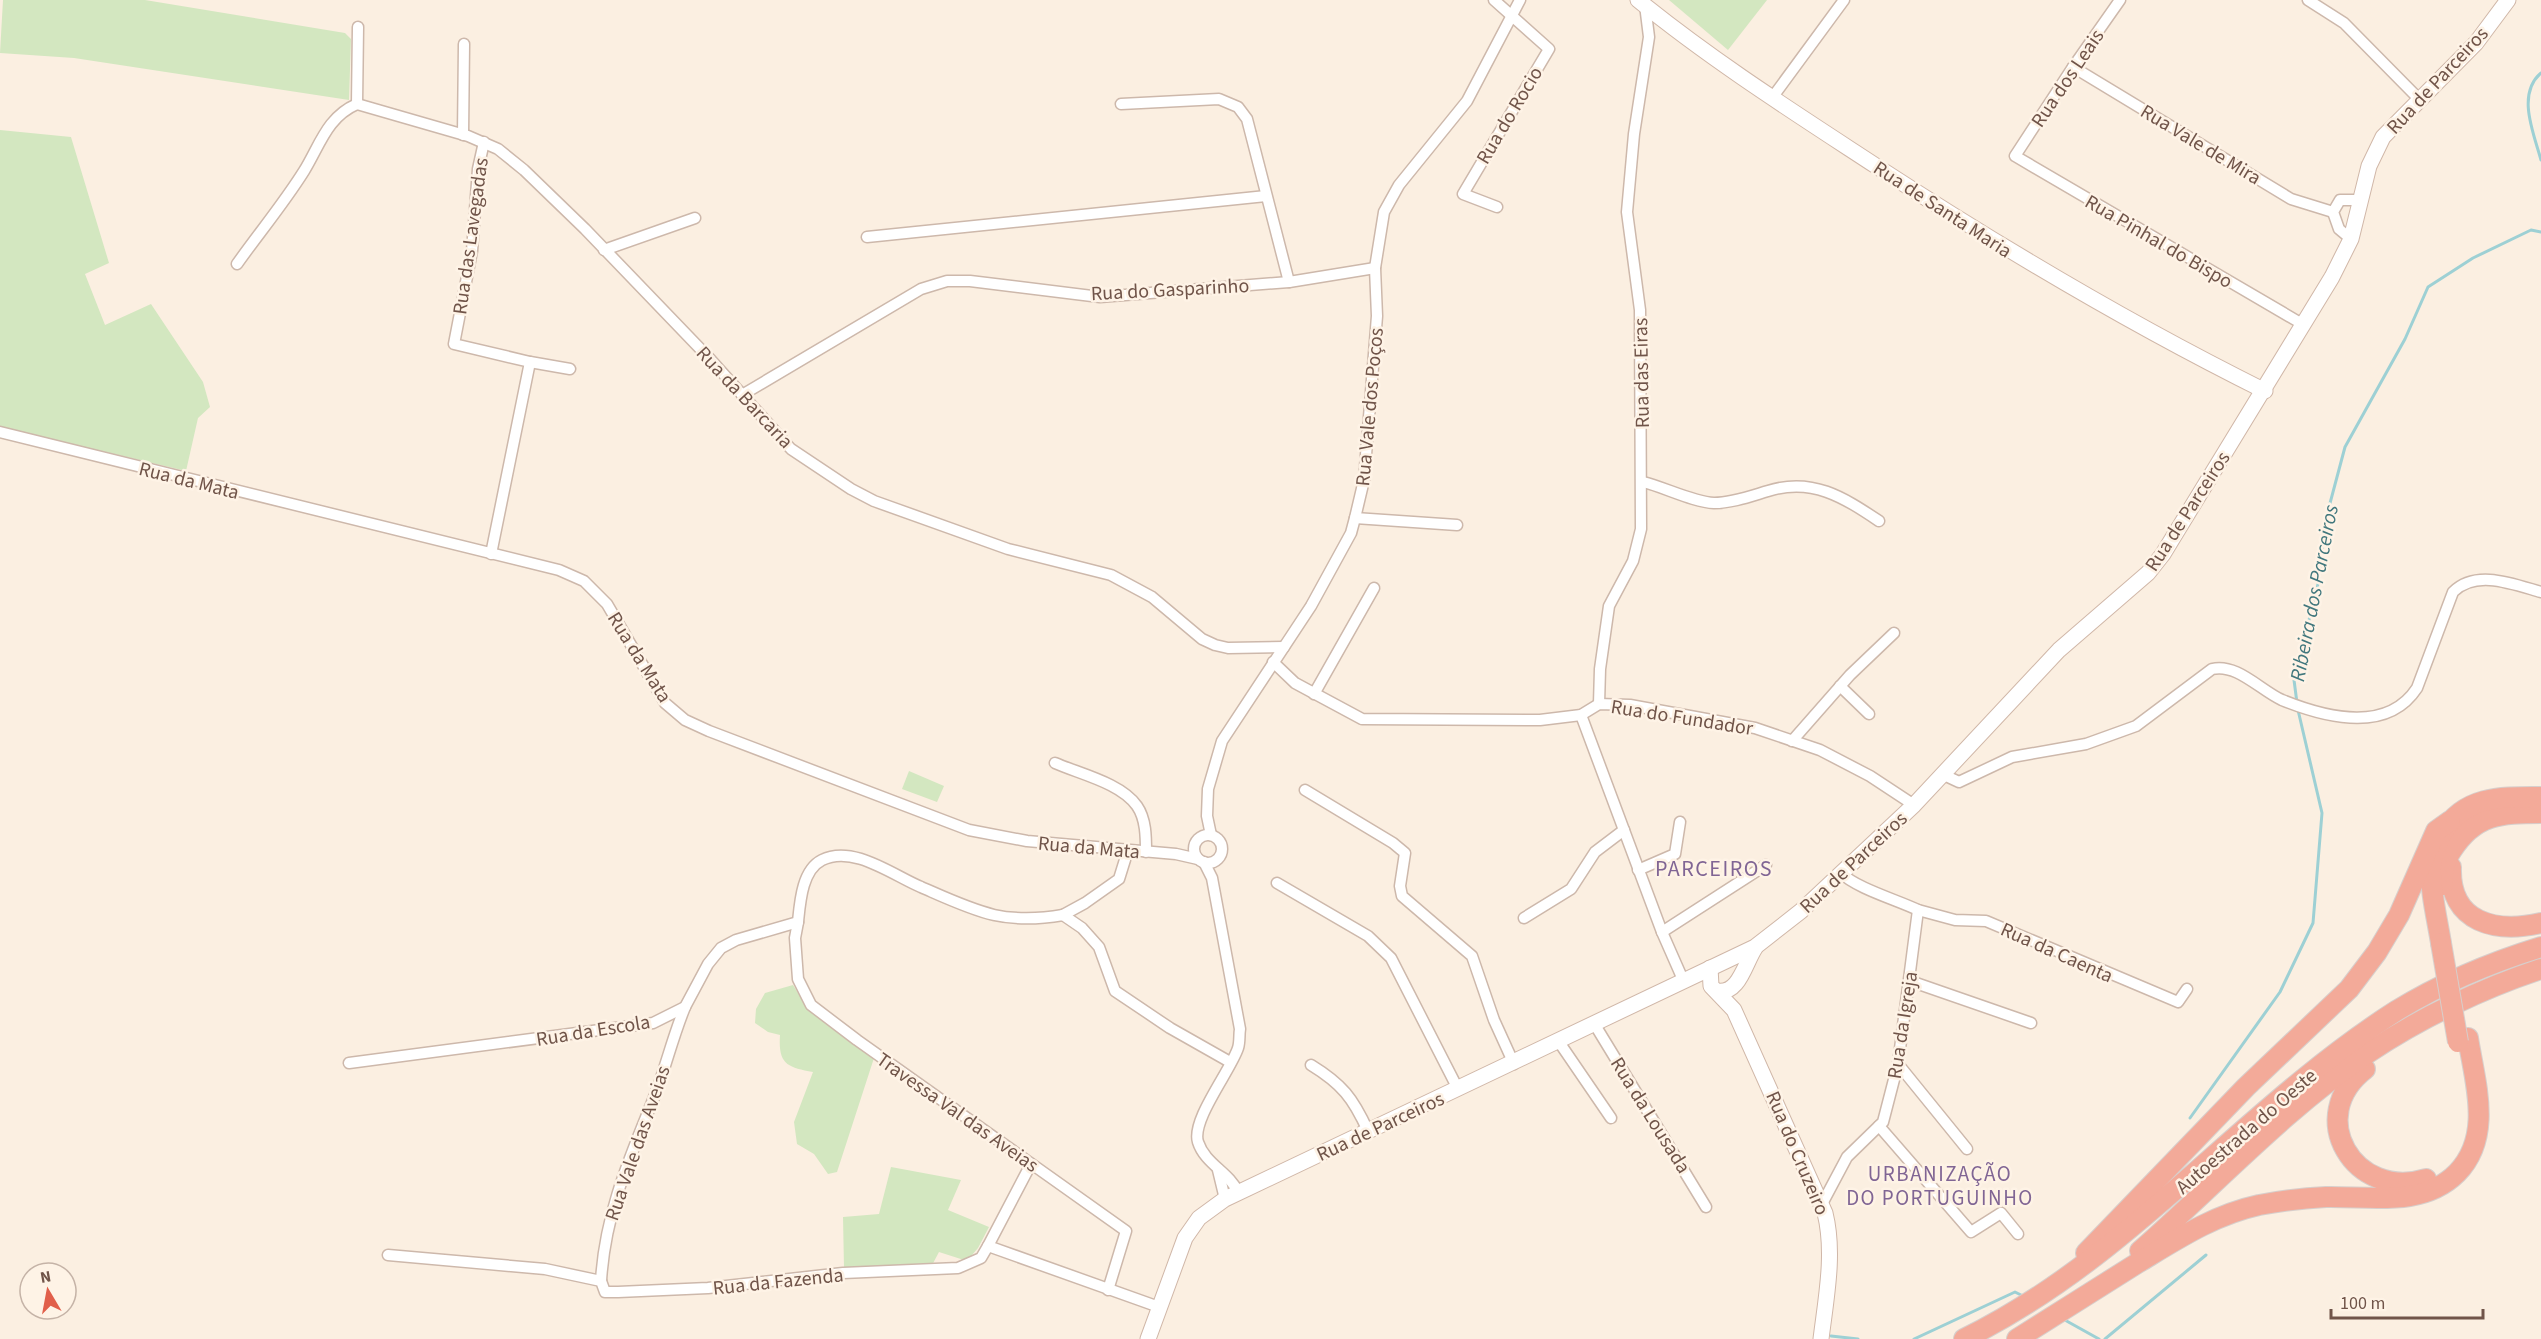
<svg xmlns="http://www.w3.org/2000/svg" width="2541" height="1339" font-family="'Source Sans 3',sans-serif">
	<rect width="100%" height="100%" fill="#fbefe1"/>
	<g fill="#d3e7c0">
		<polygon points="3,0 145,0 345,33 351,39 349,100 74,58 0,53"/>
		<polygon points="1669,0 1767,0 1728,50"/>
		<polygon points="0,130 71,137 109,263 85,274 105,325 151,304 203,382 210,407 198,418 186,471 0,427"/>
		<polygon points="909,771 944,786 937,802 902,789"/>
		<path d="M793,985L808,1009L874,1058L837,1172L828,1174L814,1154L797,1144L794,1122L813,1072C787,1067 778,1064 780,1035L768,1032L755,1023L756,1009L765,993Z"/>
		<polygon points="891,1167 961,1180 948,1210 989,1227 978,1248 967,1261 939,1252 931,1267 844,1268 843,1217 879,1214"/>
	</g>
	<g fill="none" stroke-linecap="round" stroke-linejoin="round">
		<g stroke="#9dd0d4" stroke-width="3">
			<path d="M2541,73C2516,94 2534,134 2541,160"/>
			<polyline points="2297,703 2294,680 2319,580 2325,522 2345,447 2405,339 2428,287 2473,258 2531,230 2541,232"/>
			<polyline points="2190,1118 2280,992 2313,923 2322,813 2298,710"/>
			<polyline points="2063,1319 2099,1339"/>
			<polyline points="1831,1336 1858,1339"/>
			<polyline points="1914,1339 2015,1292 2023,1296"/>
			<polyline points="2105,1339 2206,1255"/>
		</g>
		<defs>
			<g id="street">
				<polyline points="1494,0 1549,49 1463,194 1497,207"/>
				<polyline points="2120,0 2073,67 2015,156 2304,325"/>
				<polyline points="2308,0 2344,23 2419,99"/>
				<polyline points="2073,67 2291,199 2333,212"/>
				<polyline points="1772,98 1844,0"/>
				<polyline points="357,104 468,136 498,149 524,170 585,229 711,360 791,449 851,489 874,501 1008,549 1111,575 1152,597 1202,639 1215,645 1228,648 1284,647"/>
				<polyline points="357,104 358,27"/>
				<polyline points="1121,104 1219,99 1238,107 1247,119 1289,282"/>
				<polyline points="463,135 464,44"/>
				<polyline points="484,142 478,169 472,251 454,344 530,362 491,554"/>
				<polyline points="867,237 1266,196"/>
				<polyline points="2351,239 2339,229 2333,212 2340,200 2361,200"/>
				<polyline points="604,250 695,218"/>
				<path d="M237,264C259,233 284,203 304,171C320,145 327,117 357,104"/>
				<polyline points="530,362 570,369"/>
				<polyline points="742,395 921,289 947,281 970,281 1100,297 1289,282 1375,268"/>
				<polyline points="0,432 559,570 584,581 607,604 665,703 685,720 709,731 969,830 1027,841 1176,854 1198,859"/>
				<path d="M1643,482C1664,487 1693,502 1714,503C1732,503 1751,496 1768,491C1812,477 1843,497 1879,521"/>
				<polyline points="1355,518 1457,525"/>
				<polyline points="1273,662 1295,683 1362,719 1540,720 1581,715 1599,704 1630,705 1755,728 1820,750 1870,776 1914,805"/>
				<polyline points="1840,686 1869,714"/>
				<polyline points="1314,694 1374,588"/>
				<polyline points="1599,704 1600,669 1609,606 1633,561 1641,529 1640,310 1627,212 1634,134 1649,37 1645,5"/>
				<polyline points="1581,715 1662,932 1684,982"/>
				<polyline points="1792,741 1850,675 1894,633"/>
				<path d="M1055,763C1080,774 1121,783 1137,806C1146,819 1146,837 1146,852"/>
				<path d="M1944,775L1959,782L2012,757L2086,744L2136,726L2212,669C2237,663 2260,690 2282,700C2324,717 2387,734 2417,688L2453,592C2476,569 2513,584 2541,592"/>
				<polyline points="1305,790 1393,843 1405,853 1400,886 1402,896 1472,956 1494,1020 1514,1064"/>
				<circle cx="1208" cy="849" r="14"/>
				<polyline points="1211,835 1207,816 1208,789 1222,741 1311,606 1351,533 1355,518 1364,480 1377,316 1375,268 1384,212 1399,185 1467,101 1520,0"/>
				<path d="M1204,862L1212,878L1240,1029C1239,1035 1240,1042 1238,1048C1231,1070 1191,1120 1198,1142C1205,1164 1229,1172 1238,1192"/>
				<polyline points="1638,870 1675,854 1680,822"/>
				<polyline points="1277,883 1368,936 1391,958 1458,1089"/>
				<polyline points="1918,910 1955,920 1986,921 2178,1002 2187,989"/>
				<polyline points="1063,915 1085,903 1119,879 1128,850"/>
				<polyline points="1524,918 1571,889 1595,852 1624,830"/>
				<polyline points="798,922 795,938 798,979 811,1005 857,1040 1126,1231 1108,1290"/>
				<polyline points="1662,932 1766,865"/>
				<polyline points="1910,981 2031,1023"/>
				<polyline points="1595,1025 1706,1207"/>
				<polyline points="1559,1042 1611,1118"/>
				<path d="M349,1063L653,1023L685,1007L708,964L721,948L736,940L798,922C800,902 802,870 822,860C853,844 894,876 921,887C944,897 969,909 994,915C1017,920 1040,919 1063,915L1082,928L1099,947L1115,991L1170,1028L1230,1062"/>
				<polyline points="1898,1064 1967,1149"/>
				<path d="M1311,1065C1342,1084 1353,1098 1368,1131"/>
				<polyline points="1879,1126 1971,1232 2001,1213 2018,1234"/>
				<polyline points="1218,1170 1225,1199"/>
				<path d="M1822,1204L1847,1157L1883,1122L1898,1064L1918,910C1897,900 1856,888 1841,873"/>
				<polyline points="988,1246 1031,1164"/>
				<polyline points="388,1255 545,1269 601,1281 605,1292 618,1292 708,1288 843,1273 958,1268 981,1258 988,1246 1159,1307"/>
				<path d="M601,1281C605,1213 630,1157 655,1095C666,1066 673,1036 685,1007"/>
			</g>
			<g id="secondary">
				<path d="M1638,0C1713,61 1795,113 1876,166C2002,248 2130,324 2265,391"/>
				<path d="M1710,968L1711,986L1734,1010L1825,1213C1835,1253 1826,1298 1821,1339"/>
				<path d="M1717,991C1739,995 1745,963 1755,948"/>
				<polyline points="1148,1339 1185,1238 1199,1218 1225,1199 1755,947 1801,911 1914,805 2059,650 2148,573 2163,554 2332,277 2351,239 2369,166 2383,137 2476,43 2508,0"/>
			</g>
			<g id="highway">
				<path d="M2451,867C2449,924 2497,933 2541,923"/>
				<path d="M2443,885C2442,870 2444,862 2452,850C2475,814 2501,813 2541,813"/>
				<path d="M2441,943C2437,918 2430,891 2431,866C2432,852 2437,843 2443,832C2465,795 2503,797 2541,797"/>
				<path d="M2365,1069C2304,1116 2354,1201 2426,1179"/>
				<path d="M2140,1251C2215,1185 2285,1109 2368,1053C2418,1019 2483,988 2541,969"/>
				<polyline points="2086,1253 2246,1087 2349,989 2377,952 2399,915 2436,831 2450,821"/>
				<path d="M1964,1339C2130,1258 2243,1109 2396,1011C2440,984 2492,962 2541,947"/>
				<path d="M2017,1339C2056,1314 2097,1289 2136,1264C2176,1240 2213,1215 2259,1205C2281,1201 2304,1198 2326,1197C2370,1196 2422,1208 2457,1173C2493,1136 2475,1083 2468,1038"/>
			</g>
		</defs>
		<use href="#street" stroke="#cdb8ab" stroke-width="13"/>
		<use href="#secondary" stroke="#d0b7a8" stroke-width="17"/>
		<use href="#highway" stroke="#d7cfcc" stroke-width="22"/>
		<use href="#street" stroke="#fff" stroke-width="10"/>
		<use href="#secondary" stroke="#fff" stroke-width="15"/>
		<use href="#highway" stroke="#f3aa99" stroke-width="20"/>
		<defs>
			<polyline id="highway-bridge" points="2441,943 2458,1042"/>
		</defs>
		<use href="#highway-bridge" stroke="#d7cfcc" stroke-width="22" stroke-linecap="butt"/>
		<use href="#highway-bridge" stroke="#f3aa99" stroke-width="20"/>
	</g>
	<g text-anchor="middle" stroke-width="5" stroke-linejoin="round" paint-order="stroke">
		<g font-size="20" fill="#705449" stroke="#fef3e6">
			<text transform="translate(2067 78) rotate(-56)" y="7">Rua dos Leais</text>
			<text transform="translate(2437 80) rotate(-47)" y="7">Rua de Parceiros</text>
			<text transform="translate(1509 115) rotate(-59)" y="7">Rua do Rocio</text>
			<text transform="translate(2201 144) rotate(31)" y="7">Rua Vale de Mira</text>
			<text transform="translate(1943 209) rotate(33)" y="7">Rua de Santa Maria</text>
			<text transform="translate(470 236) rotate(-82)" y="7">Rua das Lavegadas</text>
			<text transform="translate(2159 241) rotate(30)" y="7">Rua Pinhal do Bispo</text>
			<text transform="translate(1170 289) rotate(-3)" y="7">Rua do Gasparinho</text>
			<text transform="translate(1641 373) rotate(-91)" y="7">Rua das Eiras</text>
			<text transform="translate(745 397) rotate(47)" y="7">Rua da Barcaria</text>
			<text transform="translate(1369 407) rotate(-85)" y="7">Rua Vale dos Poços</text>
			<text transform="translate(189 480) rotate(14)" y="7">Rua da Mata</text>
			<text transform="translate(2187 511) rotate(-57)" y="7">Rua de Parceiros</text>
			<text transform="translate(640 657) rotate(58)" y="7">Rua da Mata</text>
			<text transform="translate(1682 717) rotate(9)" y="7">Rua do Fundador</text>
			<text transform="translate(1089 847) rotate(5)" y="7">Rua da Mata</text>
			<text transform="translate(1853 862) rotate(-43)" y="7">Rua de Parceiros</text>
			<text transform="translate(2057 952) rotate(24)" y="7">Rua da Caenta</text>
			<text transform="translate(1902 1025) rotate(-81)" y="7">Rua da Igreja</text>
			<text transform="translate(593 1030) rotate(-9)" y="7">Rua da Escola</text>
			<text transform="translate(958 1112) rotate(35)" y="7">Travessa Val das Aveias</text>
			<text transform="translate(1651 1115) rotate(58)" y="7">Rua da Lousada</text>
			<text transform="translate(1380 1126) rotate(-25)" y="7">Rua de Parceiros</text>
			<text transform="translate(2246 1131) rotate(-41)" y="7">Autoestrada do Oeste</text>
			<text transform="translate(637 1143) rotate(-71)" y="7">Rua Vale das Aveias</text>
			<text transform="translate(1798 1153) rotate(67)" y="7">Rua do Cruzeiro</text>
			<text transform="translate(778 1281) rotate(-6)" y="7">Rua da Fazenda</text>
		</g>
		<g font-size="21" font-style="italic" fill="#41777d" stroke="#fef3e6">
			<text transform="translate(2314 593) rotate(-79)" y="7">Ribeira dos Parceiros</text>
		</g>
		<g font-size="21" letter-spacing="1.5" fill="#806594" stroke="#fef3e6">
			<text x="1940" y="1181">URBANIZAÇÃO<tspan x="1940" dy="24">DO PORTUGUINHO</tspan></text>
		</g>
		<g font-size="22" letter-spacing="1.5" fill="#806594" stroke="#fef3e6">
			<text x="1714" y="876">PARCEIROS</text>
		</g>
	</g>
	<g transform="translate(48 1291) rotate(350)"><circle r="28" fill="#fef3e6" stroke="#c5b3a7" stroke-width="1.5"/>
	<path d="M0-4.5L10 22L0 15L-10 22Z" fill="#e15f4a"/>
	<text y="-9" font-size="16" font-weight="bold" text-anchor="middle" fill="#705449">N</text>
	</g>
	<path d="M2331 1309v9h152v-9" fill="none" stroke="#705449" stroke-width="3"/>
	<text x="2340" y="1309" font-size="18" fill="#705449" stroke="#fef3e6" stroke-width="4.5" paint-order="stroke">100 m</text>
</svg>
